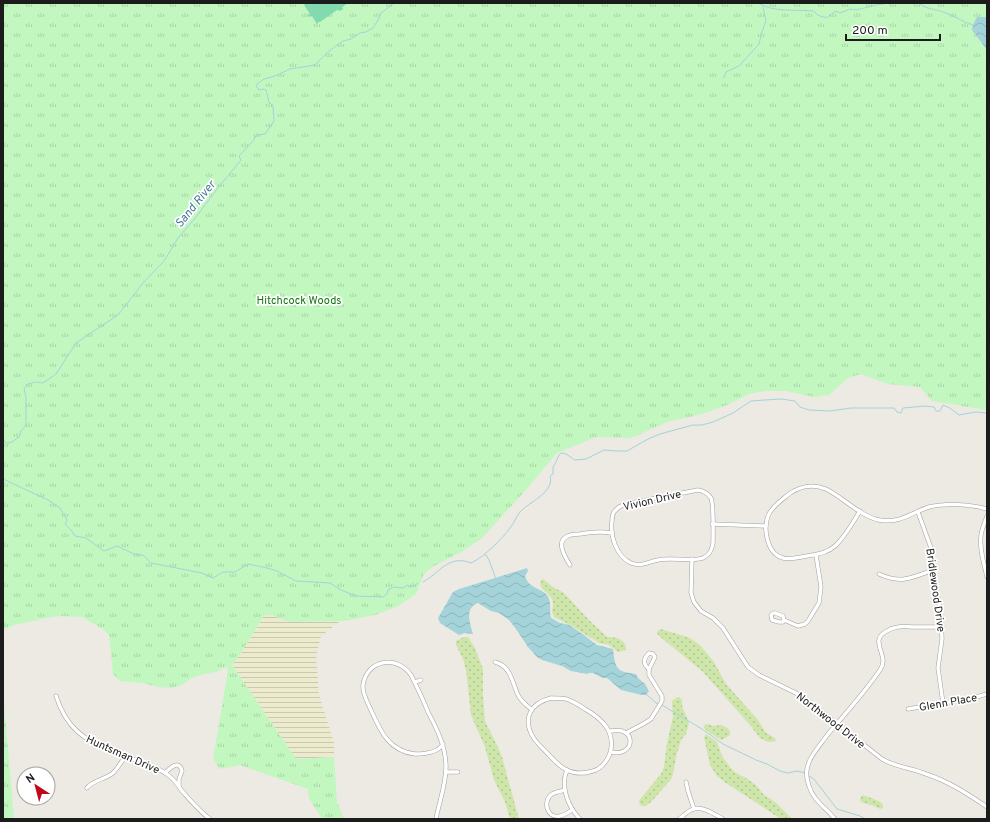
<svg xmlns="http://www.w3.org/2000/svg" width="990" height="822" font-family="Overpass,sans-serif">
	<defs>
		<pattern id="farmland-rules" width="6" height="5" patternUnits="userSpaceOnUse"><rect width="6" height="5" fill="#ecebce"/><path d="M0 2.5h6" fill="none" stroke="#cac9b0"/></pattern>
		<pattern id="grass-dots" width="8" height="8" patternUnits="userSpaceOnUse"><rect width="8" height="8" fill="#cee6aa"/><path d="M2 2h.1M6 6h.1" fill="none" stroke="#b0c592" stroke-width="1.8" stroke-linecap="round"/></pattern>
		<pattern id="park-tufts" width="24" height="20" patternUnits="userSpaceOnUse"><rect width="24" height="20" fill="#c2f7c0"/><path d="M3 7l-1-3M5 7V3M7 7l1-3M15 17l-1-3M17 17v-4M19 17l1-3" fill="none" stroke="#a6d3a4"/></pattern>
		<pattern id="water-waves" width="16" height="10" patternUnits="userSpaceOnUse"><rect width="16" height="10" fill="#a4d3da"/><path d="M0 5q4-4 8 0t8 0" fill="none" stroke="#8db5ba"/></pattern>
	</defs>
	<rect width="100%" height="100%" fill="#ede9e3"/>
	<polygon fill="url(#farmland-rules)" points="267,615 271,615 277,616 283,620 290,622 339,622 321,636 316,656 319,695 334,743 334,757 296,759 232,665 239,656 263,617"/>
	<g fill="url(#grass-dots)">
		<path d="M543,579L553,587L564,593L589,620L607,637C615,637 624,638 626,647V650L618,652L613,648L609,645L599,643L572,626L554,617C550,611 555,605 552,599C548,591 538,590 541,580Z"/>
		<polygon points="661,629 690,638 700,645 714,662 726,684 758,720 766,733 775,738 776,741 768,742 760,738 750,725 702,671 658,635 657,632 659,630"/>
		<polygon points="464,637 468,637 475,648 483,669 483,697 485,721 497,745 502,757 519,819 510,819 505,802 494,780 485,747 471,715 466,670 463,659 456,645 456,641"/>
		<path d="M678,697H679L682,700V706L689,723L686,734L681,740L677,753L672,778L668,783L650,803L645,806H642C638,804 639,801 641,798L661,774L664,767L667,743L673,717L672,702L673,700Z"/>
		<path d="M706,724L714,726L721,725C726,727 731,729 730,735L722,740C715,737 709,733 704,728V726Z"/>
		<polygon points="706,734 717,742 722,756 730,767 736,773 746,778 756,785 763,794 775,802 792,819 781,819 726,783 717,776 710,765 704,737"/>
		<path d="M863,795C867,797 881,800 883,805C883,806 883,807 883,808L880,809L874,806L861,802C860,799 860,797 863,795Z"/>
	</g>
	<g fill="url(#park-tufts)">
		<polygon points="3,3 987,3 987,410 932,401 920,387 888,384 861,374 848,378 829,395 814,397 786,391 765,391 749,394 727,405 702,414 667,422 631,438 596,437 557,453 524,492 481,539 461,552 449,558 434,566 424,574 416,594 398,606 375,615 344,621 290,622 271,615 267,615 263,617 239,656 232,665 296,759 334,757 337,802 344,819 322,819 309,798 308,789 240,765 220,769 213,759 228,670 227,667 216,672 200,675 192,678 180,686 170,688 159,687 142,683 120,681 113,674 109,635 103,629 82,617 62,616 51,617 14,625 3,630"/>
		<polygon points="3,692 14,819 3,819"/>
	</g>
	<polygon fill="#83daaf" points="306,3 348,3 342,7 343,9 340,11 338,10 337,10 320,22 318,22 317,24 312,16 309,17 308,15 310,14 304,5"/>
	<g fill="url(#water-waves)">
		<polygon points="977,17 987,17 987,50 972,30 973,25"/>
		<path d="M527,568L528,571L525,576C529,589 540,587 547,595C552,601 549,611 551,618L560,623L569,625L581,633L597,645L613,649C614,655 614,666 620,670C624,673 632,673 636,674L638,678L645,684L649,691L646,695H642L621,690L607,678H603L593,673H589L587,674L571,671L562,666L542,660L537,657L528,647L516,629L509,620L499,613L491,611L478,603C464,608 470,624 473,634L465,633L459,635L440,623L438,618L453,592L459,589L495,578Z"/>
	</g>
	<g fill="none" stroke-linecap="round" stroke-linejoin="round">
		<g stroke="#a4d3da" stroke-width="1">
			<path d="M758,3C774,13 795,9 813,11C815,12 817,15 820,16C822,17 823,16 826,18L836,11L840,13L850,9C857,11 862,8 869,7C875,5 882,4 888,3"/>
			<path d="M919,3C925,9 935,9 943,12C954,15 962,22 973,25"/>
			<polyline points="724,78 726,72 739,66 759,44 762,32 766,21 763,7"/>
			<polyline points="3,440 7,443 12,442 19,437 21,431 26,425 26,397 24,389 28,384 36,382 43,383 56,374 76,343 118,315 143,283 164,261 178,238 196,217 217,189 241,160 239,156 254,140 255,137 257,135 265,134 274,121 273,106 269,102 266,90 264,89 259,90 256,86 257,84 264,79 275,76 290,69 315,65 329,51 343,41 351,39 360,33 366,32 373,28 378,20 381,13 394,3"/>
			<polyline points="3,479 48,500 60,508 67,520 65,524 71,530 75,536 86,538 104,551 117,546 134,554 143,555 151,563 202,573 213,578 223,572 235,572 248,564 267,568 277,571 296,581 330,583 341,590 356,596 383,597 387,594 388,590 394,587 403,588 408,585 409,587 414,586 418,583"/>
			<polyline points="485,555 486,555 489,560 496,579"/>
			<path d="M423,582C440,573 448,554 471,563C484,557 502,539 510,528C514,523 516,517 520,512C529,502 555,492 550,476L553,474V467L555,464L559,455L561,453L566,454L575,460L586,459L604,450L616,451H627L648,439L660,434L693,425H702L713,422L733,413L751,401L765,400L781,399L795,401L800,407L809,410L830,411L851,408H894L897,412L901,413L903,408L925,406L934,407L936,411H940L943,405L950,408L959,415L975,412L987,413"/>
			<polyline points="646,694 656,703 659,704"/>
			<polyline points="662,705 702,729 723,744 756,760 767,764 780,771 788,773 797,771 805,773"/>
			<polyline points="807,775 814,779 837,809 860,816 866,819"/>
		</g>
		<defs>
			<g id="minor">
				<path d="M698,490C703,491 708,493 711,498C714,505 713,534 713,543C712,550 710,555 703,558C694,562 670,557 658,560C648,562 641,567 631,563C616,556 610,536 612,521C612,518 612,515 614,512C617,507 621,506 626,504Z"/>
				<path d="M860,511C853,522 845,537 835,546C827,553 818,554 807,556C799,557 791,560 783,558C767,554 763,529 768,516C771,508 778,503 784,498C796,487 811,483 826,489C844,498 860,516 879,520C899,524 911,513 929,507C946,503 970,504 987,509"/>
				<polyline points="918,512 931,548 933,574 939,603 941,618 942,639 938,668 943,703"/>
				<path d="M987,516C985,522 982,528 981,535C979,549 984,563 987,577"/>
				<polyline points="712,524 766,526"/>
				<path d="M692,559L691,593L694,602L701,611L713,618L723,628L748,667L759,675L802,696L882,759C895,767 912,768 926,774C948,781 968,794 987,807"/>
				<path d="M570,565C565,557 555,541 568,536C572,534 576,534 580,534C591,532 601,531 611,533"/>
				<path d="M879,574C900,584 912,578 933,570"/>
				<polyline points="784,620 783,622 779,622 772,620 771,615 773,613 775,613 783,616 784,620 798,626 805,624 808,621 819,603 821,587 816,555"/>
				<path d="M649,653L653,654L655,657L649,669C643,664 643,659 649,653Z"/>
				<path d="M495,662C511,666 512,682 518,695C521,701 526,705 531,709"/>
				<polyline points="415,682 421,680"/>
				<path d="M56,696C66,727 83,740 112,751C117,753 121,756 126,757C140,761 156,766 168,775C174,779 178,785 182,791C191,801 199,811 210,819"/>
				<path d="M551,698C556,698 561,698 566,699C573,701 579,705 585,709C592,713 599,718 604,724C613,734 614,750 606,761C602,767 596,771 589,772C581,774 572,773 565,769C559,766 554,760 549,755C544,749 537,744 533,737C522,718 531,703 551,698Z"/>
				<polyline points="908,709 973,698 987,694"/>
				<path d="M609,731C613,731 618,730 622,731C632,734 633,746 624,751C620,753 615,753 611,752"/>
				<polyline points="626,733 643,724 651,719 662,701 662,696 649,675 649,669"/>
				<path d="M567,770C560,786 568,807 580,819"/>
				<polyline points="446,772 458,772"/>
				<path d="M165,773C170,768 179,759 182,771L179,779V786"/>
				<polyline points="686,782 688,791 694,809"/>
				<path d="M87,788C91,781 106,779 113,773C118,768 121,762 125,757"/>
				<path d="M565,790C561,791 556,792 552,794C542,801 547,819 560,816C564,815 569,812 572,810"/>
				<path d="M436,819C439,802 446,785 446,767C446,747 437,729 428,712C423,699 417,687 411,675C397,655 367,659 363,685C362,693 367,701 370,708C380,730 388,751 415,754C425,754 438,753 443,744"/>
				<path d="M679,819C683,816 688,811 693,809C703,806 714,814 723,819"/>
				<path d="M835,819C826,808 813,800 809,786C806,778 806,769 809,762C813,752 822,743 828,734C846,713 865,692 880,670C887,659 880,654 879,643C877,634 891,628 898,627C903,626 909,627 914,627C923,627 933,627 942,627"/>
			</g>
		</defs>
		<use href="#minor" stroke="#a0a0a0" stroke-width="4.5"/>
		<use href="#minor" stroke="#fff" stroke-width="3.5"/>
	</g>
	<g text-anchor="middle" stroke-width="3.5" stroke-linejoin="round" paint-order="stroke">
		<g font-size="11" fill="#127510" stroke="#fff">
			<text x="299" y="304">Hitchcock Woods</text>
		</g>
		<g font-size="11" fill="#1c1c1c" stroke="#fff">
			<text transform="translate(652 500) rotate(-13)" y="4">Vivion Drive</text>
			<text transform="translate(936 590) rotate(82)" y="4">Bridlewood Drive</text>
			<text transform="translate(948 702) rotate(-10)" y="4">Glenn Place</text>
			<text transform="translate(831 720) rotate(38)" y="4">Northwood Drive</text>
			<text transform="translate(123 754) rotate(24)" y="4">Huntsman Drive</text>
		</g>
		<g font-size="12" font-style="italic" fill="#477899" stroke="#fff">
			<text transform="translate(195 204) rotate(-51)" y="4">Sand River</text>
		</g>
	</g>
	<rect width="990" height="822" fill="none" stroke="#1c1c1c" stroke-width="8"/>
	<g transform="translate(36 786) rotate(324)"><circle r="19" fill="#ffffff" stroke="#a4a4a4"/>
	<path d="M0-3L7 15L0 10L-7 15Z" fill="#c1081b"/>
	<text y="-6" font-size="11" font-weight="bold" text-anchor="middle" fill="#1c1c1c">N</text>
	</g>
	<path d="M846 34v6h94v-6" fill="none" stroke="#1c1c1c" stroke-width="2"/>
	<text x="852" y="34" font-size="12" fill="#1c1c1c" stroke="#ffffff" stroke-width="3" paint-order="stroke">200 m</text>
</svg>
